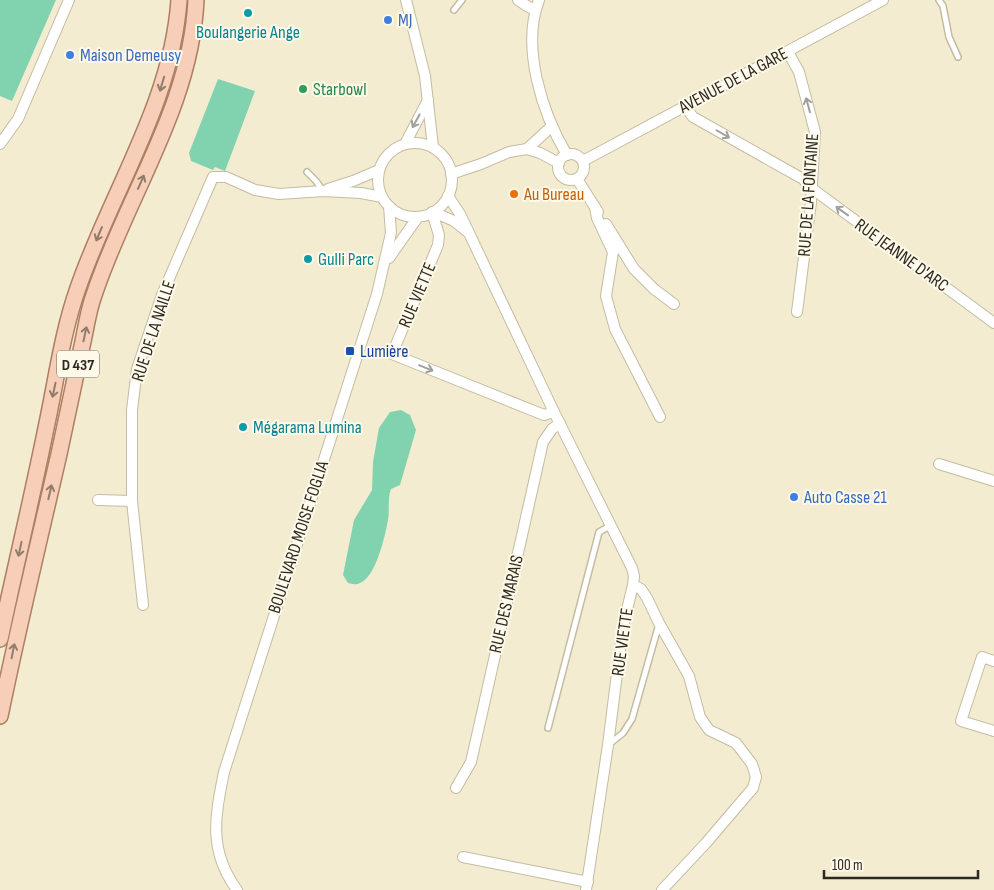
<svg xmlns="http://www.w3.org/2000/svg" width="994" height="890" font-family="'Sofia Sans Condensed',sans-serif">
	<rect width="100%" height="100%" fill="#f3ecd1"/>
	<g fill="#81d3af">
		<polygon points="0,0 56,0 12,101 0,96"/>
		<polygon points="218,79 255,91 225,171 215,167 213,170 191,161 189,153"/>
		<path d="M401,410L410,415L416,430L400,485L391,489C387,500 390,510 388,520C385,536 376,577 360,583C356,585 352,584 348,583L343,575L354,520L372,490L373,462L379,428L390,412Z"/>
	</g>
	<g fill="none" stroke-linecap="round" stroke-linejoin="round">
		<defs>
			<g id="lane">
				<polyline points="939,0 943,6 949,37 958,57"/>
				<polyline points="454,10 462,0"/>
				<polyline points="307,172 316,181 323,191"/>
				<polyline points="548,728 599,532 610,526"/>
				<polyline points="608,745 623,733 632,719 659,624"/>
			</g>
			<g id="street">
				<polyline points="406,0 425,76 433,147"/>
				<polyline points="518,0 527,6 535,10"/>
				<path d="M539,0C521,47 542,113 567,155"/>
				<polyline points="788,52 799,72 815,132 811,202 797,312"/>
				<polyline points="684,105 693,117 803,179 810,187 994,323"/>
				<circle cx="415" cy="180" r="37"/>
				<polyline points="0,144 18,119 69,0"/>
				<polyline points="405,144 428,100"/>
				<polyline points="527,149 552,126"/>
				<circle cx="571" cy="167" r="13"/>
				<polyline points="583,161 883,0"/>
				<polyline points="451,174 481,164 509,152 527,149 540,153 559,163"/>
				<polyline points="577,179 598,212"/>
				<polyline points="328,189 353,181 379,170"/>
				<polyline points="448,196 460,214 554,412 632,568 634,576 633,585 623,626 608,745 586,890"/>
				<polyline points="595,207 597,218 613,252 606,296 615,329 660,417"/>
				<polyline points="432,212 439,235 438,245 392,354 544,415 554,412"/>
				<polyline points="433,212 454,221 468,232"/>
				<polyline points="606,224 634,269 654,289 674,304"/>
				<polyline points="389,258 418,217"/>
				<polyline points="939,464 994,481"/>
				<polyline points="98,500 132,501"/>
				<polyline points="633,585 641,589 647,598 659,623 689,676 700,717 709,730 736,743 752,764 756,777 753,788 706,843 662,890"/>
				<polyline points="143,605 132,501 132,410 137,369 162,295 213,177 226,177 255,190 279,194 323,191 361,193 382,197"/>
				<polyline points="994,661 982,657 961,721 994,731"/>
				<polyline points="456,788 471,762 543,442 552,429 560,423"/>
				<polyline points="463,857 588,882"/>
				<path d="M237,890C208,850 215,817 224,772L377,294L391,233L389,206"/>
			</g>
			<g id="primary">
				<path d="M0,639C15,568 32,498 46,428C56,382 62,333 78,288C111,192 172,103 179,0"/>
				<path d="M0,716C18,628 39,541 59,454C67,418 74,382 82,346C86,329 88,311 94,295C127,195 191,107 196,0"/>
			</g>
		</defs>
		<use href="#lane" stroke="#c3bca2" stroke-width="8"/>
		<use href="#street" stroke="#c3bca2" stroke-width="12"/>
		<use href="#primary" stroke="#ac7f63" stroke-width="18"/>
		<use href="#lane" stroke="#fff" stroke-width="5"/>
		<use href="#street" stroke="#fff" stroke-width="10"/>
		<use href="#primary" stroke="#f7ceb8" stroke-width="15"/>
	</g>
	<defs><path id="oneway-shaft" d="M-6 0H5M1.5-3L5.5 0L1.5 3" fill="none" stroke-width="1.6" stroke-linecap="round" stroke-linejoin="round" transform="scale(1.25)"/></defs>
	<g stroke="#927c6c">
		<use href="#oneway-shaft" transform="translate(162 84) rotate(107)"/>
		<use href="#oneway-shaft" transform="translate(141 182) rotate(-66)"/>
		<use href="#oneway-shaft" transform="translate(99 234) rotate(113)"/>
		<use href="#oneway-shaft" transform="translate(85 334) rotate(-78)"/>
		<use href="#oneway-shaft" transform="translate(54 390) rotate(102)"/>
		<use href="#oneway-shaft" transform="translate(50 492) rotate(-77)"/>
		<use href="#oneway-shaft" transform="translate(20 549) rotate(102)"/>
		<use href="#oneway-shaft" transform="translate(13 651) rotate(-79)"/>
	</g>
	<g stroke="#a09f9a">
		<use href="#oneway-shaft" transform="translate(808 105) rotate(-105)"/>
		<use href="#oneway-shaft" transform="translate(416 121) rotate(119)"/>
		<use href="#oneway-shaft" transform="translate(723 134) rotate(30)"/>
		<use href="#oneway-shaft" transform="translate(842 211) rotate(-144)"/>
		<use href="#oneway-shaft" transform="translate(426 368) rotate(22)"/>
	</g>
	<g fill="#0f9aa8" stroke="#fef9e9" stroke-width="2">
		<circle cx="248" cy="13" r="5"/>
		<circle cx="308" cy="259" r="5"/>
		<circle cx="243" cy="427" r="5"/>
	</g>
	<g fill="#3f7fe0" stroke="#fef9e9" stroke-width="2">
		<circle cx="388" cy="20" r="5"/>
		<circle cx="70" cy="55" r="5"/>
		<circle cx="794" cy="497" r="5"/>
	</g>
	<circle fill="#2e9e5b" stroke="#fef9e9" stroke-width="2" cx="303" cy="89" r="5"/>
	<circle fill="#e8710a" stroke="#fef9e9" stroke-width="2" cx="514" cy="194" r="5"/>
	<rect fill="#1a4fb4" stroke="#fef9e9" stroke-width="2" x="345" y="346" width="10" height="10" rx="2.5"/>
	<g text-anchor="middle" stroke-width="4" stroke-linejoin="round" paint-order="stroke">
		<rect fill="#fef9e9" stroke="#6b675c" stroke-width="1" x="57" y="350.5" width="42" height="27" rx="4"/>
		<g font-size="16" font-weight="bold" fill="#2c291f">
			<text x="78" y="370">D 437</text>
		</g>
		<g font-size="18" fill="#366cbe" stroke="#fef9e9" text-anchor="start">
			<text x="398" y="26">MJ</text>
			<text x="80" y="61">Maison Demeusy</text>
			<text x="804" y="503">Auto Casse 21</text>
		</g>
		<g font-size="18" fill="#0d838f" stroke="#fef9e9" text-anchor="start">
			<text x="248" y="38" text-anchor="middle">Boulangerie Ange</text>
			<text x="318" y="265">Gulli Parc</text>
			<text x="253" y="433">Mégarama Lumina</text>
		</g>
		<g font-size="18" fill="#2c291f" stroke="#fef9e9">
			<text transform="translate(733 80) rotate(-28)" y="6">AVENUE DE LA GARE</text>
			<text transform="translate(808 195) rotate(-86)" y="6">RUE DE LA FONTAINE</text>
			<text transform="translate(902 255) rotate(36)" y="6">RUE JEANNE D'ARC</text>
			<text transform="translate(417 295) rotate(-67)" y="6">RUE VIETTE</text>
			<text transform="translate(153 331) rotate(-72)" y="6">RUE DE LA NAILLE</text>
			<text transform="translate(298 537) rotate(-72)" y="6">BOULEVARD MOISE FOGLIA</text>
			<text transform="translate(506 604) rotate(-77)" y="6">RUE DES MARAIS</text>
			<text transform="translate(622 642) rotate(-82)" y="6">RUE VIETTE</text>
		</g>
		<g font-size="18" fill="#27864d" stroke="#fef9e9" text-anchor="start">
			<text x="313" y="95">Starbowl</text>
		</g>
		<g font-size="18" fill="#c56008" stroke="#fef9e9" text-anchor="start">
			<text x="524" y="200">Au Bureau</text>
		</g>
		<g font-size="18" fill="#164399" stroke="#fef9e9" text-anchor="start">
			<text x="360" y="357">Lumière</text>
		</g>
	</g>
	<path d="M824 870v8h154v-8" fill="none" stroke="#2c291f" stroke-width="2.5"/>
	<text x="832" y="870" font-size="15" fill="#2c291f" stroke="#fef9e9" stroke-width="4" paint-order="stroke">100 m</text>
</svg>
